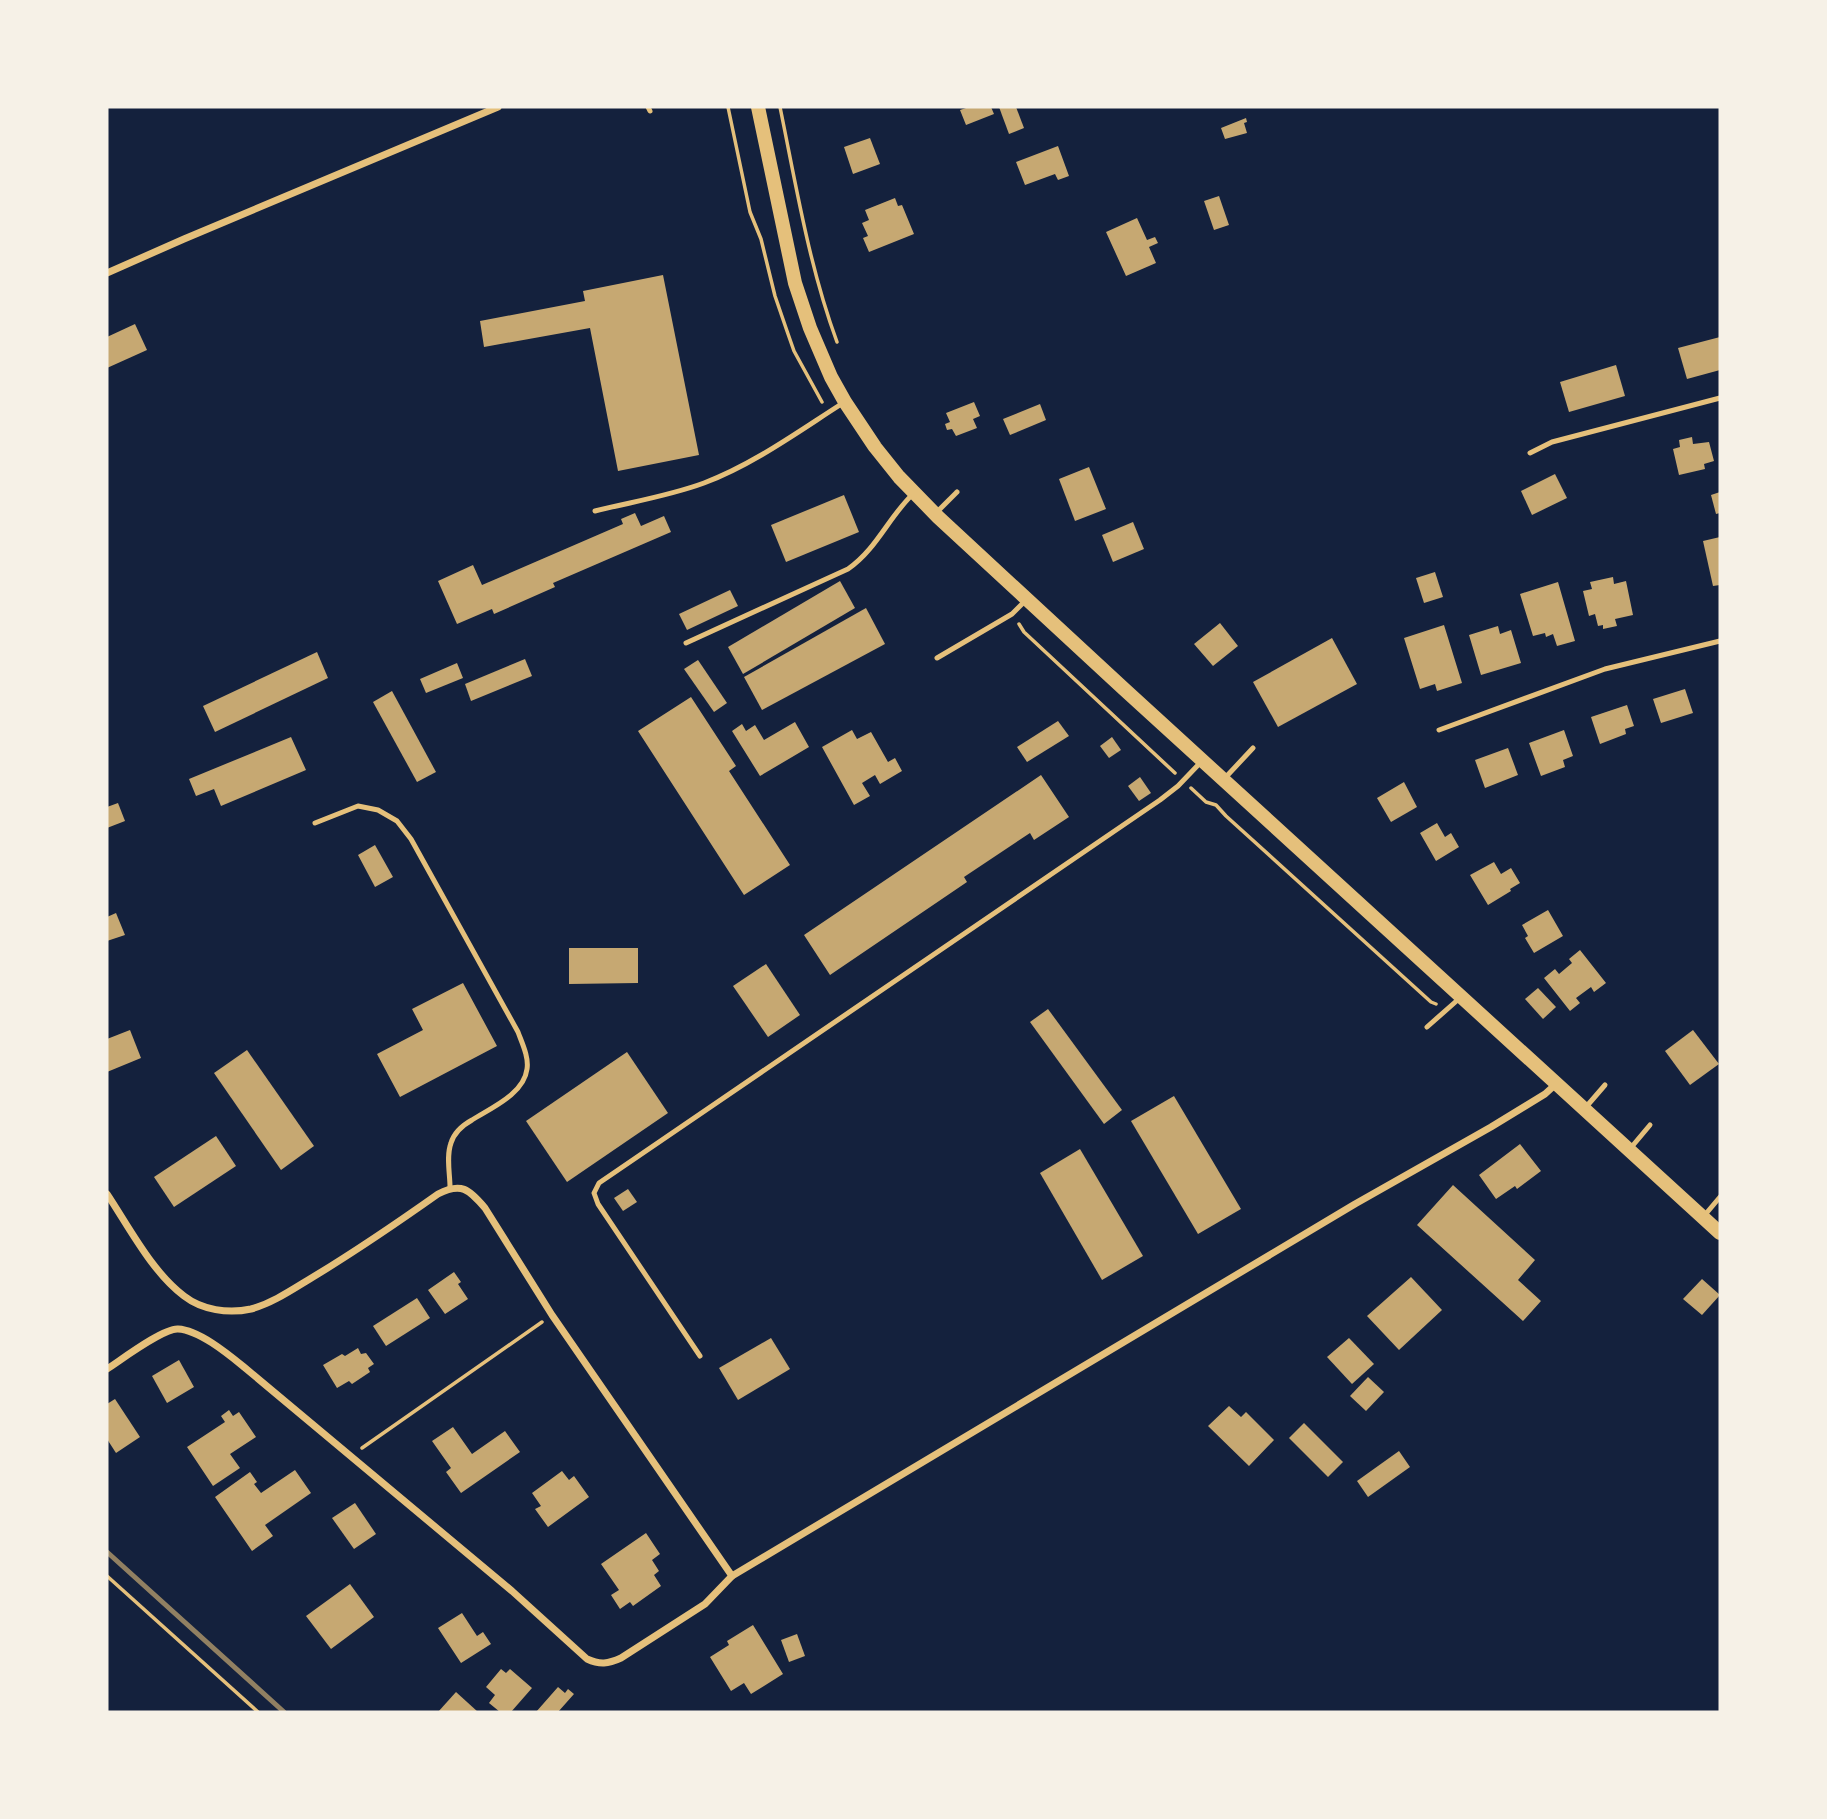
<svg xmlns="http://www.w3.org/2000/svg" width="1827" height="1819" font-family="'Exo 2',sans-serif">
	<rect width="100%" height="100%" fill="#14213d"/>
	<g fill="#c6a872">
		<polygon points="969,107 991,107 994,114 966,125 960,110"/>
		<polygon points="999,107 1016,107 1024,128 1009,134"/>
		<polygon points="1246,118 1247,122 1244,123 1247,133 1225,139 1221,128"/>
		<polygon points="870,138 880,164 853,174 844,147"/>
		<polygon points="1058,146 1069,176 1058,180 1055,174 1025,185 1016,162"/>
		<polygon points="1219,196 1229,225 1214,230 1204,201"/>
		<polygon points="895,198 898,206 902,205 914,234 869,252 863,238 868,236 862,223 869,220 865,210"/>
		<polygon points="1137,218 1147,240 1155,237 1158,243 1149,247 1156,263 1126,276 1106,232"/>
		<polygon points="663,275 699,455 618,471 590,328 484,347 480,321 585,301 583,291"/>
		<polygon points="135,324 147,350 107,368 107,337"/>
		<polygon points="1720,337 1720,370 1687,379 1678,348"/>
		<polygon points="1616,365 1625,396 1569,412 1560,382"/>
		<polygon points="974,402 980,416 973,419 977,428 956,436 952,429 947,430 945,424 950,422 946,413"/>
		<polygon points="1040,404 1046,420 1010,435 1003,419"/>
		<polygon points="1692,437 1693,444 1709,442 1714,461 1704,464 1705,469 1679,475 1673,449 1680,447 1679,440"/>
		<polygon points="1089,467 1106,509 1075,521 1059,479"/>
		<polygon points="1555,474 1567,498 1532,515 1521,491"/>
		<polygon points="1720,492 1720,513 1716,514 1711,495"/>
		<polygon points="844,495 859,532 786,562 771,525"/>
		<polygon points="635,513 641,526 664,516 671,532 553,583 555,587 494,614 492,609 457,624 438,581 473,565 482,585 623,524 621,519"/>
		<polygon points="1133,522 1144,549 1113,562 1102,535"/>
		<polygon points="1720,537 1720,585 1713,586 1703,541"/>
		<polygon points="1435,572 1443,597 1424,603 1416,578"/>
		<polygon points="1613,577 1614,584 1626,581 1633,615 1615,619 1617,626 1603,629 1603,625 1598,626 1595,614 1589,616 1583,591 1592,589 1590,582"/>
		<polygon points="840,581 855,608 743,674 728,647"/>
		<polygon points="1558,582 1575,641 1557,646 1553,634 1546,637 1545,633 1533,636 1520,594"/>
		<polygon points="730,590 738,606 687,630 679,614"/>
		<polygon points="866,608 885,644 762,710 744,677"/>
		<polygon points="1220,623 1238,646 1213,666 1194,644"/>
		<polygon points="1444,625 1462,683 1437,691 1435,684 1420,689 1404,638"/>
		<polygon points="1498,626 1500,634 1511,630 1521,663 1481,675 1469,635"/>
		<polygon points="1332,638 1357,684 1278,727 1253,682"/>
		<polygon points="317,652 328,678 215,732 203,706"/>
		<polygon points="525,659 532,676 471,701 465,684"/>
		<polygon points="698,660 727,703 714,712 684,669"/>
		<polygon points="457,663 463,678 426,693 420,679"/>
		<polygon points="1685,689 1693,713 1661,723 1653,699"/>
		<polygon points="392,691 436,772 417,782 373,702"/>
		<polygon points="691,697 736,766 729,771 790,865 744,895 638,731"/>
		<polygon points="1627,705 1634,726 1625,729 1626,734 1600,744 1591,717"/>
		<polygon points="1058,721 1069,736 1027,762 1017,747"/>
		<polygon points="795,722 809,747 760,776 732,731 742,724 746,731 755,725 764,740"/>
		<polygon points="852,730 857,739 871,732 888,762 895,758 902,771 880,784 875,775 862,783 870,796 854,805 822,747"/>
		<polygon points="1564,730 1573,756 1563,760 1565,767 1541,776 1529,743"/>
		<polygon points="291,737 306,770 221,806 214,789 196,796 189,779"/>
		<polygon points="1112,737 1121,750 1109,758 1100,746"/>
		<polygon points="1508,748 1518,775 1485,788 1475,760"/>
		<polygon points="1041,775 1069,817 1034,840 1030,833 964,877 967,882 830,975 804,935"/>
		<polygon points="1140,777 1151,793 1139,801 1128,786"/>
		<polygon points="1404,782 1417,807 1391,822 1377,798"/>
		<polygon points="118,803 125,821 107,828 107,807"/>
		<polygon points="1437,823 1445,837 1451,833 1459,847 1436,861 1420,833"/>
		<polygon points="375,845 393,877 375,887 358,855"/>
		<polygon points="1494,862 1501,874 1511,868 1520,883 1510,889 1511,891 1488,905 1470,875"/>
		<polygon points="1548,910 1563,936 1534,953 1525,938 1528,936 1522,925"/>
		<polygon points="116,913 125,935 107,941 107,917"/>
		<polygon points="569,948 638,948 638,983 569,984"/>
		<polygon points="1580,950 1606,983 1594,992 1591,987 1576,998 1580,1003 1570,1011 1544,978 1555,969 1559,974 1572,963 1569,959"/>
		<polygon points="766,964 800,1015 768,1037 733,986"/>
		<polygon points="463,983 497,1046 400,1097 377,1054 423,1030 412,1009"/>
		<polygon points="1538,988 1556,1007 1543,1019 1525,999"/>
		<polygon points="1048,1009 1122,1110 1104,1124 1030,1022"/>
		<polygon points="130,1030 141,1058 107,1072 107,1039"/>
		<polygon points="1693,1030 1719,1064 1690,1085 1665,1051"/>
		<polygon points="247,1050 314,1146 281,1170 214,1073"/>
		<polygon points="627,1052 668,1113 567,1182 526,1121"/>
		<polygon points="1174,1096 1241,1209 1198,1234 1131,1121"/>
		<polygon points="216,1136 236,1166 174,1207 154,1177"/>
		<polygon points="1520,1144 1541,1171 1517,1189 1515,1186 1496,1199 1479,1175"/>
		<polygon points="1080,1149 1143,1256 1102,1280 1040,1173"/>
		<polygon points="1453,1185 1535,1260 1518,1280 1541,1301 1523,1321 1417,1225"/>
		<polygon points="628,1189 637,1202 623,1211 614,1198"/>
		<polygon points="454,1272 461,1282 458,1284 468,1299 445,1314 428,1290"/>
		<polygon points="1411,1277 1442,1310 1399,1350 1367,1316"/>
		<polygon points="1702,1279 1720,1295 1702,1315 1683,1299"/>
		<polygon points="417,1298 430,1318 386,1346 373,1326"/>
		<polygon points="771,1338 790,1369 738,1400 719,1368"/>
		<polygon points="1349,1338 1374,1364 1352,1384 1327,1357"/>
		<polygon points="358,1348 361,1354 366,1353 374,1364 368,1368 370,1372 352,1384 349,1381 337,1388 323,1365 342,1354 345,1356"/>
		<polygon points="179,1360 194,1387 167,1403 152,1376"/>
		<polygon points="1368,1377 1384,1392 1366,1411 1350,1396"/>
		<polygon points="115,1399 140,1437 116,1453 107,1439 107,1404"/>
		<polygon points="1229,1406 1241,1417 1246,1412 1274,1440 1249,1466 1208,1426"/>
		<polygon points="229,1410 233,1416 239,1412 256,1437 230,1454 240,1468 213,1486 187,1447 225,1422 221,1416"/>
		<polygon points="1304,1423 1343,1462 1328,1477 1289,1438"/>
		<polygon points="453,1427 472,1454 505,1431 520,1452 461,1493 446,1472 451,1468 432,1441"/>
		<polygon points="1399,1451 1410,1467 1368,1497 1357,1481"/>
		<polygon points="295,1470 311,1493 265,1525 273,1536 252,1551 215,1497 250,1472 257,1482 254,1484 261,1493"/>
		<polygon points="562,1471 569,1480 574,1476 589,1497 548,1527 535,1509 541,1506 532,1493"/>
		<polygon points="355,1503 376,1534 354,1549 332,1518"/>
		<polygon points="646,1533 660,1554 652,1560 659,1571 654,1575 661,1586 633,1606 630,1602 620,1609 611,1595 619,1590 601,1564"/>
		<polygon points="350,1584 374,1617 331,1649 306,1616"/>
		<polygon points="462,1613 477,1636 483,1632 491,1644 461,1663 438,1628"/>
		<polygon points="753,1625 783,1674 751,1694 744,1683 731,1691 710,1657 729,1645 727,1641"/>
		<polygon points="797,1634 805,1656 789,1662 781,1640"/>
		<polygon points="501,1669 506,1673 510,1669 532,1688 511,1712 500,1712 489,1703 495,1695 486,1687"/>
		<polygon points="558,1687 565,1693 568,1689 574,1694 558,1712 536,1712"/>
		<polygon points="456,1692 478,1712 438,1712"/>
	</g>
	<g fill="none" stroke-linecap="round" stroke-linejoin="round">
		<g stroke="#e5c07b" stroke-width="3.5">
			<polyline points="728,107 750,212 761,239 775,296 787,331 794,351 822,402"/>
			<path d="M780,107C796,185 809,266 837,342"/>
			<polyline points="1019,624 1024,632 1175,773"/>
			<polyline points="1191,788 1206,802 1216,805 1226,816 1431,1002 1436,1004"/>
			<polyline points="362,1448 542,1322"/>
			<polyline points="107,1576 258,1712"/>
		</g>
		<g stroke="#e5c07b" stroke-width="5">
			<polyline points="648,107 650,111"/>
			<polyline points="1530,453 1552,442 1720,398"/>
			<path d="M595,511C631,502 669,496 704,483C754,464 799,431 843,403"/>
			<polyline points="937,512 957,492"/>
			<path d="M686,643L848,569C877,549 889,516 914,493"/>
			<polyline points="937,658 1012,614 1027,599"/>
			<polyline points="1439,730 1605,669 1720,641"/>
			<polyline points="1224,779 1253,748"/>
			<path d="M315,823L358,806L378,810L397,821L411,839L518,1032C522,1043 529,1057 527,1069C524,1094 491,1108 472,1120C463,1125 454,1133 451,1143C446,1156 450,1174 450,1187"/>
			<polyline points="1427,1027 1461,997"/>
			<polyline points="1586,1107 1605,1085"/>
			<polyline points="1629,1150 1650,1125"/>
			<polyline points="1704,1216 1720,1197"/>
			<polyline points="700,1356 598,1204 594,1193 599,1183 1160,800 1178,786 1200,763"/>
		</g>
		<g stroke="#e5c07b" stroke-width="7">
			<polyline points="107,273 184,239 498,107"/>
			<path d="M107,1194C129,1227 152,1272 184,1296C202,1310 228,1314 251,1309C273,1303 293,1289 313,1277C356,1251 397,1223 438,1194C461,1182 469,1189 485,1208L552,1315L732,1576L1355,1204L1491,1127L1545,1094L1556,1084"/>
			<path d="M107,1369C121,1360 163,1328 178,1329C199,1330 228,1354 244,1367L512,1591L587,1659C600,1665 608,1664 621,1658L705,1604L732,1576"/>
		</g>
		<polyline stroke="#e5c07b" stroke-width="14" points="758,107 795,283 810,328 831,377 845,402 875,447 899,477 938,517 1124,689 1720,1233"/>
		<polyline stroke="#918062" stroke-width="5" points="107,1552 284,1712"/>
	</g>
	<rect width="1827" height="1819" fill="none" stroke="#f6f1e7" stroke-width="217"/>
</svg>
